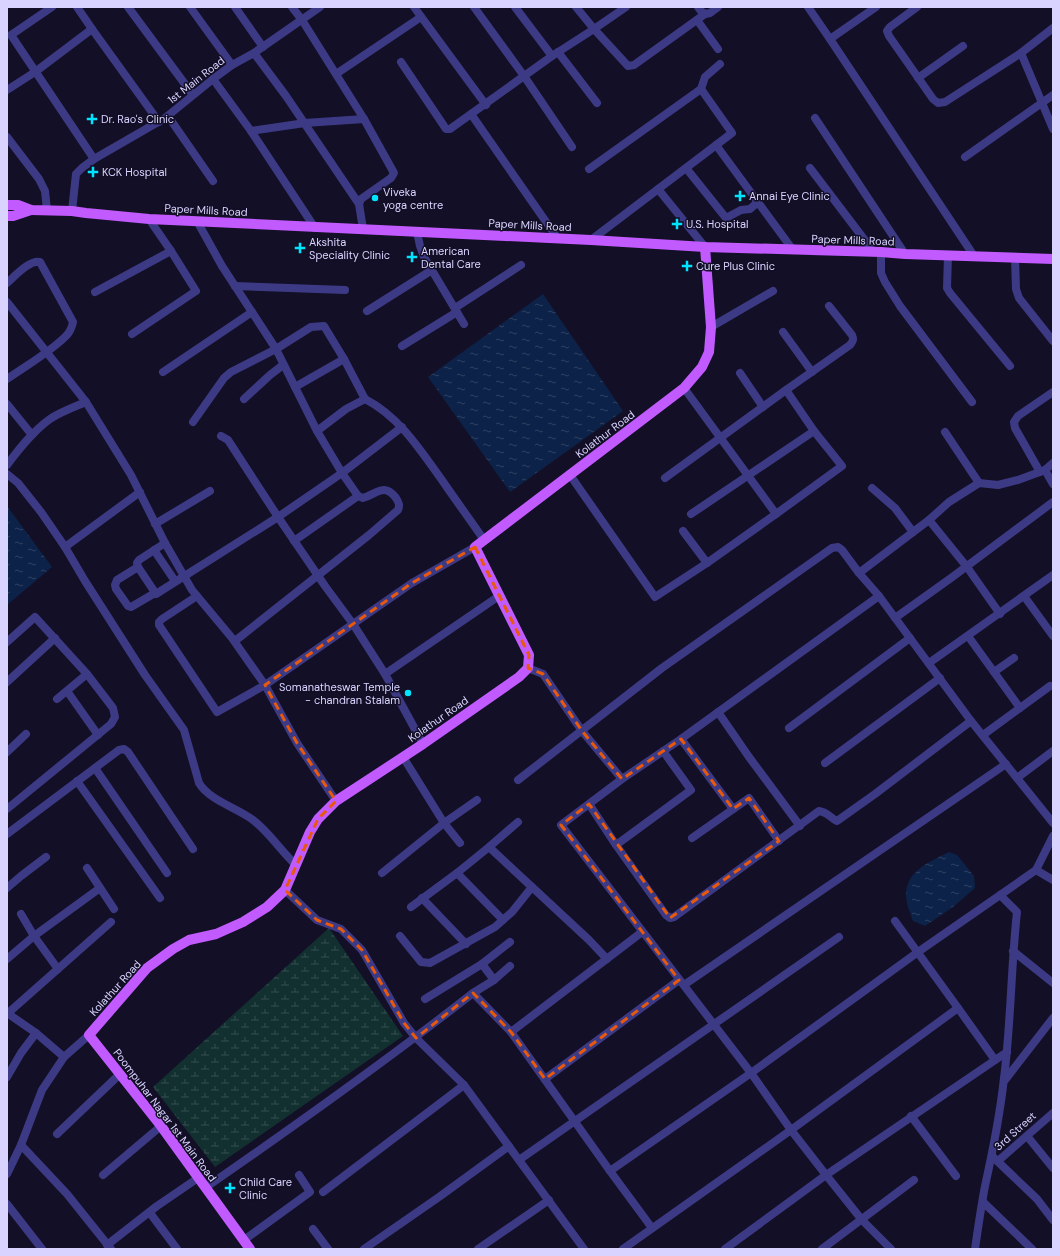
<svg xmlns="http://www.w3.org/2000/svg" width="1060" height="1256" font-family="'DM Sans',sans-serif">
	<defs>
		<pattern id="wetland-marsh" width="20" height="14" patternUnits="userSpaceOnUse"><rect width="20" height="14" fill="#12302f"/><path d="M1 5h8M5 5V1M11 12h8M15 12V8" fill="none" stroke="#344d4e"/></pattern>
		<pattern id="water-ripples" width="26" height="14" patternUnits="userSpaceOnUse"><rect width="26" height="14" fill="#0c2248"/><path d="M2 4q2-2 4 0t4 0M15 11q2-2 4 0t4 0" fill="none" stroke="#2f4163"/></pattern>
	</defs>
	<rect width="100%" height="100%" fill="#130f26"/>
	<polygon fill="url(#wetland-marsh)" points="329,928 403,1036 215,1167 153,1087"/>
	<g fill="url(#water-ripples)">
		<polygon points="543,294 623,411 510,492 428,377"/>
		<polygon points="7,506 52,567 7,605"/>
		<path d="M949,852L957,855L974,876L975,888L953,907L925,926L913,921C911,915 908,909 907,903C901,873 927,863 949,852Z"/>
	</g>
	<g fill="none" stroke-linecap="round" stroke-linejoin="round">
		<g stroke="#3d3a85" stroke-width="8">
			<polyline points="52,7 11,35 94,159"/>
			<polyline points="77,7 92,29"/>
			<polyline points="128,7 193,95"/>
			<polyline points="190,7 232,65"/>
			<polyline points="235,7 263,47"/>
			<polyline points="292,7 302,20 364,119 394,173 391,178 361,199 359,204 363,229"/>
			<polyline points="414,7 486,105"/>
			<polyline points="474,7 524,76 572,147"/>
			<polyline points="515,7 552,56"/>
			<polyline points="576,7 594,29 628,66 634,65 705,14"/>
			<polyline points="698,7 701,11 705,14 710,13 718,7"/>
			<polyline points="808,7 830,39"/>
			<polyline points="876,7 830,39 974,256"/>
			<polyline points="917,7 890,27 887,31 889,36 933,99 938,103 945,102 1021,53"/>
			<polyline points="697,20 718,49"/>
			<polyline points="1053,28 1021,53 1053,129"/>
			<polyline points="558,52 597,103"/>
			<polyline points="254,53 286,96 359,204"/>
			<polyline points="401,62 446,129 450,129 471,114"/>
			<polyline points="336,74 421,17"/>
			<polyline points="918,78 963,46"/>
			<polyline points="213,79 251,131 315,228"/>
			<polyline points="701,89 705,77 720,64"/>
			<polyline points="7,90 35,72 92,29 159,122"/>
			<polyline points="168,116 213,181"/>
			<polyline points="815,118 905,254"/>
			<polyline points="251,131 305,123 364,119"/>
			<polyline points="7,137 39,179 45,191 47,210"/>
			<polyline points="716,145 793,250"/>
			<polyline points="965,157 1053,95"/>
			<polyline points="686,168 726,218 741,210 750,209 758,202"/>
			<polyline points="810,168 873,251"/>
			<polyline points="589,169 701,89 732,133 591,240"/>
			<polyline points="658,189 705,247"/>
			<polyline points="72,211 76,174 82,168 94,159 165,118 213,79 232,65 254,53 320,7"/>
			<polyline points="197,221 222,266 276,349 317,431"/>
			<polyline points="417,232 420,246 424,257 464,324"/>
			<polyline points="558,239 471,114 552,56 594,29 626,7"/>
			<polyline points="881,252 881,273 885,282 900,306 972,402"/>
			<polyline points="948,255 947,288 950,293 1010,366"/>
			<polyline points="1015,258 1016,289 1019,298 1053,341"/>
			<path d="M7,283C15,276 29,260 40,262L73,322C72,327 70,332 66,336C49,353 27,365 7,379"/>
			<polyline points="235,286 345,290"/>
			<polyline points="95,292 171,251"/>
			<polyline points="7,302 86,402 131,475 165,543 192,590 232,638 265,685 297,743 336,801"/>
			<polyline points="455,308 521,265"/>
			<polyline points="367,311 432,270"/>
			<polyline points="711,327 773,291"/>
			<polyline points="783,332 812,372"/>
			<polyline points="132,334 196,291 171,251 149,219"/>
			<polyline points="402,346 457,312"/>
			<polyline points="344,359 365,399"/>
			<polyline points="163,372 252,312"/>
			<polyline points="740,373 763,407"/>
			<polyline points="244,399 270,375 283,365"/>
			<polyline points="7,404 32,435"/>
			<polyline points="193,422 224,378 231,372 276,349 311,327 324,326 344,359 295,387"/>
			<polyline points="945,432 979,483"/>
			<path d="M7,465C19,449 33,431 50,419C60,412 74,407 86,402"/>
			<polyline points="1045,470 1053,484"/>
			<polyline points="1040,472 1015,428 1014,422 1018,416 1053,392"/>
			<path d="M7,474L18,483L41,512L65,547L85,581L145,675L184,730L199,783C209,800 237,808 253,820C269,832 281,851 296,865"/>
			<polyline points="570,475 655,597 707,563 776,514 684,388"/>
			<polyline points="665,478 786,390"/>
			<polyline points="872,488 895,508 913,532"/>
			<polyline points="691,514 814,431"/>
			<path d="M776,514L842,466L814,431L786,390L850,345C853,341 854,340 852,335L829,306"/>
			<polyline points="929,520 967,567 1000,614"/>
			<polyline points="155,524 210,491"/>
			<polyline points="683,531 707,563"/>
			<polyline points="294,541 358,496"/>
			<polyline points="165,543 139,560 137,563 138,567 156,594 278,517 228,440 221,436"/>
			<polyline points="65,547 140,492"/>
			<polyline points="154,550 175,581"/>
			<polyline points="138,567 117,580 115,585 116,589 128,606 131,607 155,593"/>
			<polyline points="859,573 929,520 949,502 979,483 998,485 1018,480 1045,470 1053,463"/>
			<polyline points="197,596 162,619 159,622 159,625 217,712 265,685 412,583 475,547"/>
			<polyline points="879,596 681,739 622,779 561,825 751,1073 791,1130 826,1175 1007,1052"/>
			<polyline points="1024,596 1053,636"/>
			<polyline points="895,618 951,578 1053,502"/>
			<polyline points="968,636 1020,708"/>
			<path d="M235,641L369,535L398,510C400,505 399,503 396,498C384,482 377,494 363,498L358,496L342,473L402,427"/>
			<polyline points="7,642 35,617 87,674 113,708 115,717 111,724 7,809"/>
			<polyline points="929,663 1053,575"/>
			<polyline points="528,668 543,674 582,731 622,779"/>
			<polyline points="994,672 1014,658"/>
			<polyline points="385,674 499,596"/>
			<polyline points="7,682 55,638"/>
			<polyline points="67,691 98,735"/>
			<polyline points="57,699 87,674"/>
			<polyline points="718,712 749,757 800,826"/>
			<polyline points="789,728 910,638"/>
			<polyline points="983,735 1050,686"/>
			<polyline points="681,739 733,809"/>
			<path d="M423,744L385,674L353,624L325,586L278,517L342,473L317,431L346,409L365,399C400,417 421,451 444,483C457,502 471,521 484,540"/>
			<polyline points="7,752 26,734"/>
			<polyline points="403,757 444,823 460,843"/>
			<polyline points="825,763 940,678"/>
			<polyline points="95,768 167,873"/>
			<polyline points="1017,778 1053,751"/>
			<polyline points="518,780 662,668 832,548 838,547 842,550 859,573 879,596 971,721 1053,823"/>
			<polyline points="77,781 160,898"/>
			<path d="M589,804L616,845L666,915L670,918L674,917L819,811C828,812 830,818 837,821L875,794L971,721"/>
			<polyline points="7,834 119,750 124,749 128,752 193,849"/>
			<polyline points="692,838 749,798 779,841"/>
			<polyline points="616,845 691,790 663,751"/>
			<polyline points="489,847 518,822"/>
			<polyline points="87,868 114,909"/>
			<polyline points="1036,870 1053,880"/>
			<polyline points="382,873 444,823 477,800"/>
			<polyline points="457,873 503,920"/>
			<polyline points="532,887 589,940 607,959"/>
			<polyline points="7,888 21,876 46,857"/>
			<polyline points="285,890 317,920 341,929 362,950 404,1023 416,1038 464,1085 584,1249"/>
			<polyline points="422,898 466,944"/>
			<polyline points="21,914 34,936 58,969"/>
			<polyline points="895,921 958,1008"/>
			<polyline points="400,936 421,962 430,963 495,927 512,912 532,887 489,847 457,873 411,907"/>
			<polyline points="1013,951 1053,983"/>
			<polyline points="7,959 34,936 100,888"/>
			<polyline points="482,964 510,942"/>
			<polyline points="684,985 1006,764"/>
			<polyline points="473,993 494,980 510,966"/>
			<polyline points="425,999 482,964 494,980"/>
			<polyline points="7,1013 36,1033 64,1057"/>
			<polyline points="7,1014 111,922"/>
			<polyline points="511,1032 642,932"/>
			<polyline points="7,1077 21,1053 36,1033"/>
			<polyline points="545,1079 679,980"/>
			<polyline points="1005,1080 1053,1018"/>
			<polyline points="911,1116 956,1176"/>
			<polyline points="57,1134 120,1074"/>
			<polyline points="1027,1136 1053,1168"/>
			<polyline points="21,1145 67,1194 111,1249"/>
			<polyline points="992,1156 1037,1199 1053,1220"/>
			<polyline points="519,1160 839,937"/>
			<polyline points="998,1161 1053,1113"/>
			<polyline points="610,1171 751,1073 918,952 1036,870 1053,836"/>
			<polyline points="7,1174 21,1145 42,1090 64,1057 89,1035"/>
			<polyline points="103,1175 161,1126"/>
			<path d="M205,1188C296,1125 386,1061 473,993L511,1032L610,1171L652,1228"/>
			<polyline points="323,1192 464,1085"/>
			<polyline points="983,1202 1032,1249"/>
			<polyline points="7,1204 42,1249"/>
			<polyline points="150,1213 177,1249"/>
			<polyline points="313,1229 328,1249"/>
			<polyline points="244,1240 310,1192 299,1175"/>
			<polyline points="107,1245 157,1206 198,1178"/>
			<polyline points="364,1249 439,1197 509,1146"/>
			<polyline points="478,1249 549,1200"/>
			<polyline points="623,1249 791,1130 958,1008 995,1060"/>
			<polyline points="725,1249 826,1175 862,1220 891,1249"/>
			<polyline points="822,1249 914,1180"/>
			<path d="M975,1249C978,1228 981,1207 985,1186C993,1150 1000,1115 1004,1078C1011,1023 1011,967 1017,912L1000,895"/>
		</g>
		<g stroke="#c25bff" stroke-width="10">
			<polyline points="7,205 18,205 31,210 72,211 86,213 149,219 591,240 705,247 881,252 905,254 1053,259"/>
			<polyline points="7,216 13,216 31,210"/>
			<polyline points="250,1249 161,1126 89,1035 147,968 173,949 189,940 216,934 243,922 267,907 285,890 310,832 318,819 336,801 423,744 519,677 528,668 529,655 475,547 684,388 702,367 709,352 711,327 705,247"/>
		</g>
	</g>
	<path fill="none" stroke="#e8590c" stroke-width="3" stroke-dasharray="8 5" stroke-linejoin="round" d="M475,547L529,655L528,668L543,674L582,731L622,779L681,739L733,809L749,798L779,841L670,918L589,804L561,825L679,980L545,1079L511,1032L473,993L416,1038L404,1023L362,950L341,929L317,920L285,890L318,819L336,801L297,743L265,685L412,583Z"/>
	<g fill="#00e5ff" stroke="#130f26" stroke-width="1.5">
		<path d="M90 113h4v4h4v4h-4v4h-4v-4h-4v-4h4z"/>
		<path d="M91 166h4v4h4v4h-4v4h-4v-4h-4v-4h4z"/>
		<path d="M738 190h4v4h4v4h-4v4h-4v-4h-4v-4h4z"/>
		<circle cx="375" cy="198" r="4"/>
		<path d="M675 218h4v4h4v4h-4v4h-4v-4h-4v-4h4z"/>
		<path d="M298 242h4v4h4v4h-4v4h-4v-4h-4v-4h4z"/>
		<path d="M410 251h4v4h4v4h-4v4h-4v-4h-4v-4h4z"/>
		<path d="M685 260h4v4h4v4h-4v4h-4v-4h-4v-4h4z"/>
		<circle cx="408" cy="693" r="4"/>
		<path d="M228 1182h4v4h4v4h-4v4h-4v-4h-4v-4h4z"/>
	</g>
	<g text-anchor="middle" stroke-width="3" stroke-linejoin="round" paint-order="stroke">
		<g font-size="11" fill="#d9d4ff" stroke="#130f26">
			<text transform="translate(196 80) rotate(-38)" y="4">1st Main Road</text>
			<text transform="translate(206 210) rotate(3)" y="4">Paper Mills Road</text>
			<text transform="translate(530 225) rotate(3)" y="4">Paper Mills Road</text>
			<text transform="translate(853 240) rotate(2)" y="4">Paper Mills Road</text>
			<text transform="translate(605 434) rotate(-37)" y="4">Kolathur Road</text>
			<text transform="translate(438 719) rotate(-35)" y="4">Kolathur Road</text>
			<text transform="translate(115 988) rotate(-48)" y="4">Kolathur Road</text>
			<text transform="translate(165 1115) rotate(53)" y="4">Poompuhar Nagar 1st Main Road</text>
			<text transform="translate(1015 1131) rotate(-42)" y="4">3rd Street</text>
		</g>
		<g font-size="11" fill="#d9d4ff" stroke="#130f26" text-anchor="start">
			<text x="101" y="123">Dr. Rao's Clinic</text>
			<text x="102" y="176">KCK Hospital</text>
			<text x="383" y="196">Viveka<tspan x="383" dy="13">yoga centre</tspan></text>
			<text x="749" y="200">Annai Eye Clinic</text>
			<text x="686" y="228">U.S. Hospital</text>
			<text x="309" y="246">Akshita<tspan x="309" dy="13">Speciality Clinic</tspan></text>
			<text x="421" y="255">American<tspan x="421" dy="13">Dental Care</tspan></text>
			<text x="696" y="270">Cure Plus Clinic</text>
			<text x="400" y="691" text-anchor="end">Somanatheswar Temple<tspan x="400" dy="13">- chandran Stalam</tspan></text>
			<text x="239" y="1186">Child Care<tspan x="239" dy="13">Clinic</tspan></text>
		</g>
	</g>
	<rect width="1060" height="1256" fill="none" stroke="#d9d4ff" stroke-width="16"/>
</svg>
